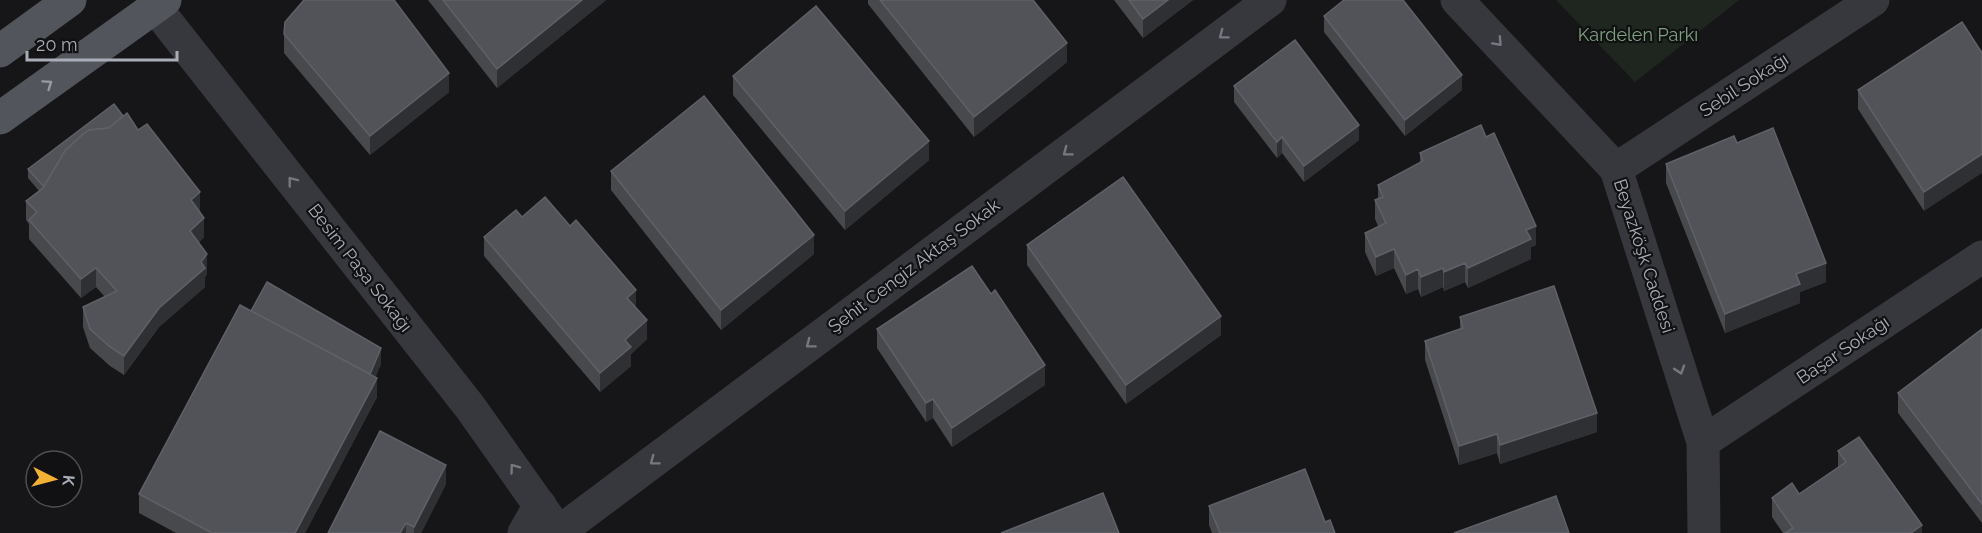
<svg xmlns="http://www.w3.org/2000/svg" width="1982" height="533" font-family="Raleway,sans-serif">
	<rect width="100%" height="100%" fill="#161618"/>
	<polygon fill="#1e261f" points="1556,0 1739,0 1635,82"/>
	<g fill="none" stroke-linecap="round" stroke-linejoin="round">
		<g stroke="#37383d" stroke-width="33">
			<polyline points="1457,0 1616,169 1703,442 1704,533"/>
			<polyline points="155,7 470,407 559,533"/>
			<polyline points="1616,169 1873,0"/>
			<polyline points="1703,442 1982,257"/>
			<polyline points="559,532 1270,0"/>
			<polyline points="524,533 540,505"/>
		</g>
		<g stroke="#53555c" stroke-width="33">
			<polyline points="0,51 70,0"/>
			<polyline points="0,118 165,0"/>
		</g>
	</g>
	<g fill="#47494d">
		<polygon points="428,0 606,0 497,88"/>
		<polygon points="868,0 1033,0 1067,62 974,137 868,4"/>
		<polygon points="1114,0 1193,0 1143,38"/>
		<polygon points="1324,16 1462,90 1405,136 1324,32"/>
		<polygon points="284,34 449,92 370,155 284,53"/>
		<polygon points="1982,53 1924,211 1858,109 1858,90"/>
		<polygon points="733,76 929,160 845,230 733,95"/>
		<polygon points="1234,86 1359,140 1304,182 1282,153 1277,158 1234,102"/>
		<polygon points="123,116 138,130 200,211 204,237 198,243 207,274 205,277 205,287 159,327 124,375 110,366 90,348 83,327 83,307 105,297 96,287 81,298 29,239 29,224 26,220 26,201 39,191 28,178 28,169"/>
		<polygon points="1737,143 1826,282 1800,292 1800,303 1725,333 1666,183 1666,164"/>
		<polygon points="1420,153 1536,245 1531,247 1531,259 1468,288 1465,282 1444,291 1443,287 1421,297 1418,289 1406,294 1394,268 1376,276 1365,252 1365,233 1378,226 1375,219 1375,200 1378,199 1378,185 1420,163"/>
		<polygon points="611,171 814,254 721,330 611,190"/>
		<polygon points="522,217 636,308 647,339 631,354 631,366 600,392 484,256 484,237"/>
		<polygon points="1027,245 1221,335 1126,404 1027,265"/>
		<polygon points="1460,317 1597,432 1500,464 1497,453 1459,465 1425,360 1425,341 1460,329"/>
		<polygon points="877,329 1045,385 952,447 933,418 926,422 877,348"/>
		<polygon points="1982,329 1982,523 1898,413 1898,393"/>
		<polygon points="381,364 375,377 377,397 305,533 176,533 139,513 139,494"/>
		<polygon points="1838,451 1922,533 1783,533 1772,517 1772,498 1799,494 1838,467"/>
		<polygon points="446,484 421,533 328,533"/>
		<polygon points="1209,506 1325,522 1335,533 1212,533 1209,525"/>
	</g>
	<g fill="#2f3033">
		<polygon points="582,0 606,0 497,88 497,69"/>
		<polygon points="1168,0 1193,0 1143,38 1143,19"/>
		<polygon points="1067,43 1067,62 974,137 974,117"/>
		<polygon points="449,73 449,92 370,155 370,136"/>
		<polygon points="1462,75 1462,90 1405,136 1405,120"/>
		<polygon points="1359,125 1359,140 1304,182 1304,166"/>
		<polygon points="1282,137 1282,153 1277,158 1277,142"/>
		<polygon points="929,141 929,160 845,230 845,211"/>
		<polygon points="1982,154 1982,173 1924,211 1924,192"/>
		<polygon points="200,192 200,211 191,219 191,200"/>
		<polygon points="204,218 204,237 190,250 190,231"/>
		<polygon points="1536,226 1536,245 1531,247 1531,259 1468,288 1468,268 1526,230"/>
		<polygon points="814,235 814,254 721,330 721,310"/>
		<polygon points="1394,249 1394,268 1376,276 1376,257"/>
		<polygon points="207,254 207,274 205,277 205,287 159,327 124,375 124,356 159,308 201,262"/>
		<polygon points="1465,263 1465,282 1444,291 1444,272"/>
		<polygon points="1826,263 1826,282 1800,292 1800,303 1725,333 1725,314 1796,274"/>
		<polygon points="96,268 96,287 81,298 81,279"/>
		<polygon points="1443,268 1443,287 1421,297 1421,277"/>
		<polygon points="1418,269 1418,289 1406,294 1406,275"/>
		<polygon points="636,290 636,309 627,298"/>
		<polygon points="1221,316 1221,335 1126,404 1126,385"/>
		<polygon points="647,320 647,339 631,354 631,366 600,392 600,373 625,340"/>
		<polygon points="381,348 381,364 369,393 369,377"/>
		<polygon points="1045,365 1045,385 952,447 952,428"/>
		<polygon points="377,378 377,397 305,533 295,533"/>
		<polygon points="933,399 933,418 926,422 926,403"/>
		<polygon points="1597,413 1597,432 1500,464 1500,445"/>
		<polygon points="1497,434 1497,453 1459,465 1459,446"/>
		<polygon points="446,465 446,484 421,533 414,533 414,527"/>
		<polygon points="406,523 406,533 400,533"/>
		<polygon points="1922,525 1922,533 1911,533"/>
	</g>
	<g fill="#525359" stroke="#5f6168" stroke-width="1.5">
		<polygon points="304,0 394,0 449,73 370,136 284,34 285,22"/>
		<polygon points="443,0 582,0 497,69"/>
		<polygon points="880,0 1033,0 1067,43 974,117"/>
		<polygon points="1129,0 1168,0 1143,19"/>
		<polygon points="1344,0 1403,0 1462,75 1405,120 1324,16"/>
		<polygon points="816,6 929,141 845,211 733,76"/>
		<polygon points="1962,22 1982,53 1982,154 1924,192 1858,90"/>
		<polygon points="1295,40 1359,125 1304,166 1282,137 1277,142 1234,86"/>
		<polygon points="704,96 814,235 721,310 611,171"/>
		<polygon points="114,104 123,116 109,128 89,130 82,135 65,151 44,187 28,169"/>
		<polygon points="127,113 138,130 147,124 200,192 191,200 204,218 190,231 207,254 201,262 205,268 159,308 124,356 110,347 90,329 83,307 117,291 96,268 81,279 29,220 37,212 26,201 43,188 65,151 82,135 89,130 109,128"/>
		<polygon points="1481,125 1486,137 1494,133 1536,226 1526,230 1531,239 1468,268 1465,263 1444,272 1443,268 1421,277 1418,269 1406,275 1394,249 1376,257 1365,233 1386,223 1375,200 1383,197 1378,185 1423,161 1420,153"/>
		<polygon points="1773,128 1826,263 1796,274 1800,284 1725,314 1666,164 1734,136 1737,143"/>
		<polygon points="1123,177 1221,316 1126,385 1027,245"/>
		<polygon points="545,197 570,226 576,220 636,290 627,298 647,320 625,340 631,347 600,373 484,237 516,210 522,217"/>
		<polygon points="972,266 991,294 995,290 1045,365 952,428 933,399 926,403 877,329"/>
		<polygon points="267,282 381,348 370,374 251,311"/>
		<polygon points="1554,286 1597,413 1500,445 1497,434 1459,446 1425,341 1463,328 1460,317"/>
		<polygon points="240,305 377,378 295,533 212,533 139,494"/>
		<polygon points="1982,329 1982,504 1898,393"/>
		<polygon points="380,431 446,465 414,527 406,523 400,533 328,533"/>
		<polygon points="1859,437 1922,525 1911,533 1785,533 1793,528 1772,498 1792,483 1799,494 1846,462 1838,451"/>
		<polygon points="1305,469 1325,522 1330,520 1335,533 1220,533 1209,506"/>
		<polygon points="1103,493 1119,533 1001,533"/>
		<polygon points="1556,496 1569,533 1454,533"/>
	</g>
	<defs><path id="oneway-chevron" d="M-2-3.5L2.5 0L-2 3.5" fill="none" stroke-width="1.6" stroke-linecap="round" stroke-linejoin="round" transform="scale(1.5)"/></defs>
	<g stroke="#757881">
		<use href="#oneway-chevron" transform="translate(1223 35) rotate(143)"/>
		<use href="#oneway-chevron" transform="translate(1498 42) rotate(47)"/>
		<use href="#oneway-chevron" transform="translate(1067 152) rotate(143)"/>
		<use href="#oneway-chevron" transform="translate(292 181) rotate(-128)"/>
		<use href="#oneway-chevron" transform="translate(810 344) rotate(143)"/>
		<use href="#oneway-chevron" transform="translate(1680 370) rotate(72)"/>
		<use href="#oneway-chevron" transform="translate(654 461) rotate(143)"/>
		<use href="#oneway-chevron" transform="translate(514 468) rotate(-126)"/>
	</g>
	<use stroke="#979ba6" href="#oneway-chevron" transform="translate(48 84) rotate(-35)"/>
	<g text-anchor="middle" stroke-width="4.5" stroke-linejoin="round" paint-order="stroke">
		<g font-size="18" fill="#7fa381" stroke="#111113">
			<text x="1638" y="41">Kardelen Parkı</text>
		</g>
		<g font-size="18" fill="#a8adb8" stroke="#111113">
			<text transform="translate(1744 85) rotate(-33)" y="6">Sebil Sokağı</text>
			<text transform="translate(1644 256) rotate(72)" y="6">Beyazköşk Caddesi</text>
			<text transform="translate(914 266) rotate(-37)" y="6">Şehit Cengiz Aktaş Sokak</text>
			<text transform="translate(360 268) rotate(52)" y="6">Besim Paşa Sokağı</text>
			<text transform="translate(1843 350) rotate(-34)" y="6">Başar Sokağı</text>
		</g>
	</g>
	<g transform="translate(54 479) rotate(96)"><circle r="28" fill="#111113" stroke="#4d4f55" stroke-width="1.5"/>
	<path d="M0-4.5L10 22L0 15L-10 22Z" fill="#f2b134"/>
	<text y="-9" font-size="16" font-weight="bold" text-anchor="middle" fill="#a8adb8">K</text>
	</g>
	<path d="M27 51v9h150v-9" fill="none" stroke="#a8adb8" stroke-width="3"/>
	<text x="36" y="51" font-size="18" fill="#a8adb8" stroke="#111113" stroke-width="4.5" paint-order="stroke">20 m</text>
</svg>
